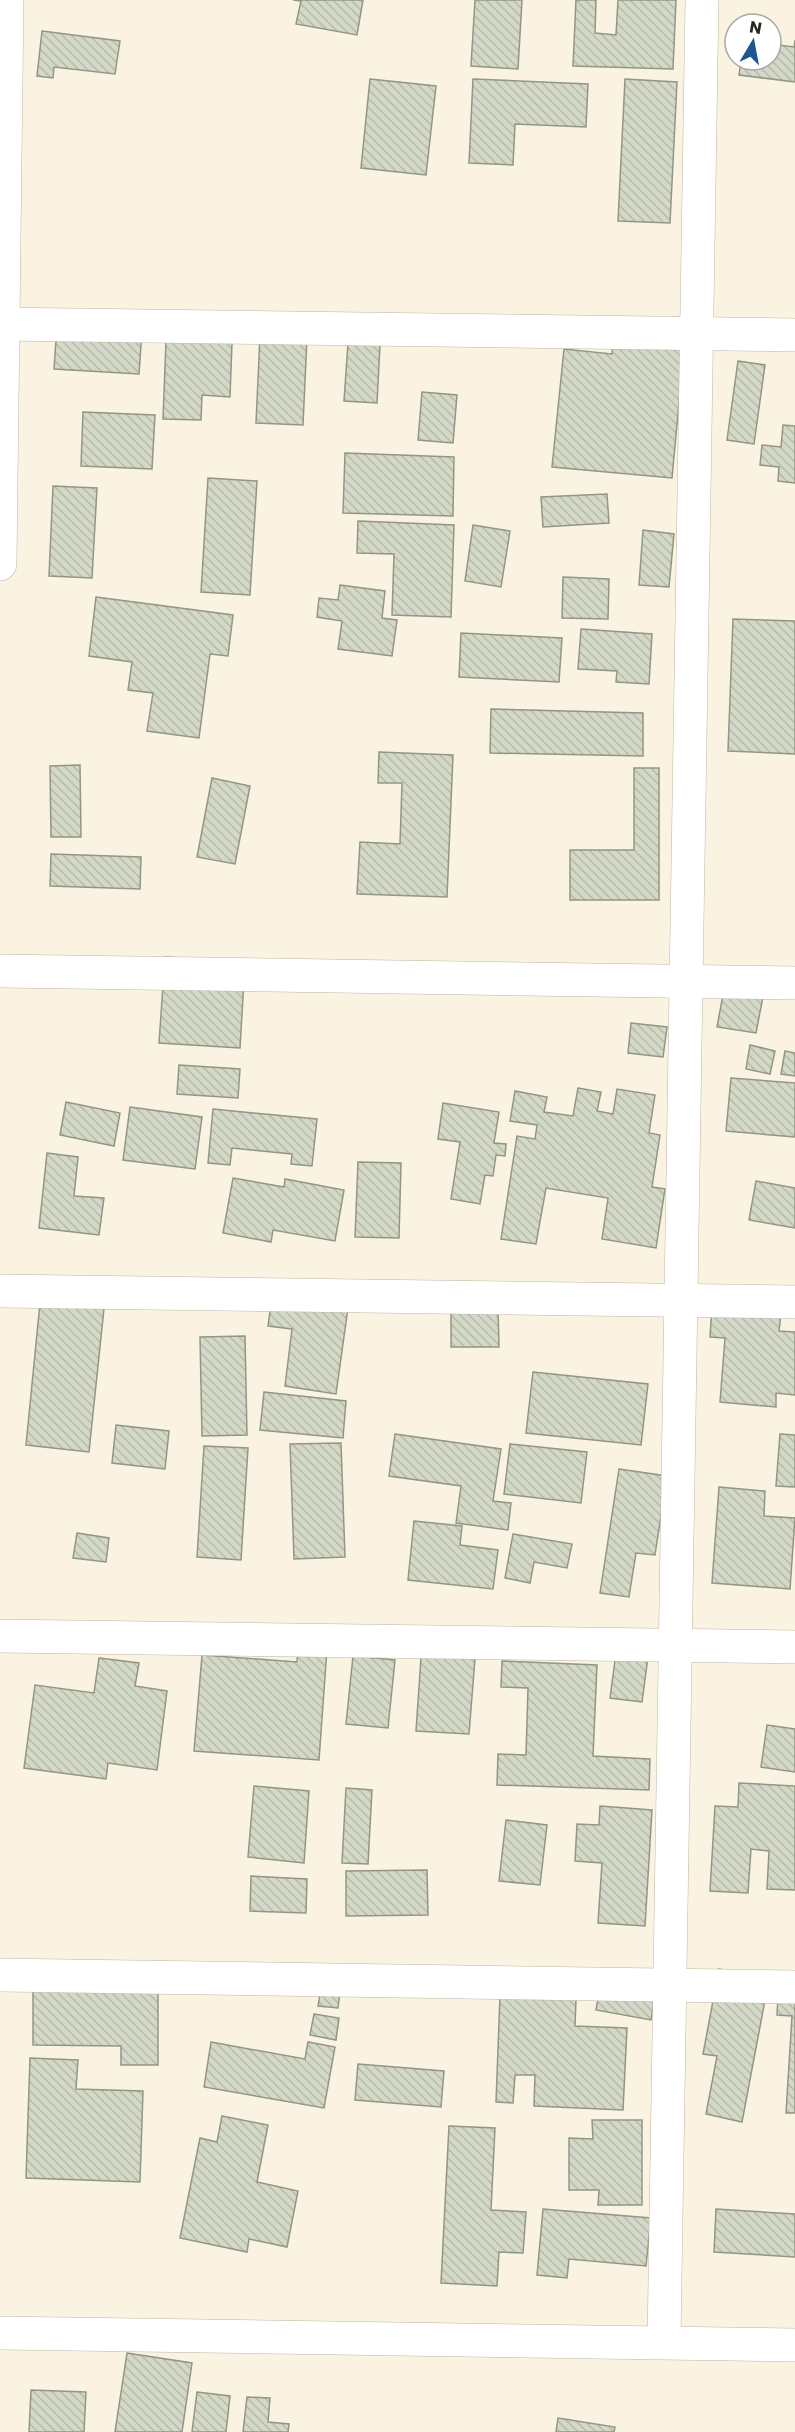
<svg xmlns="http://www.w3.org/2000/svg" width="795" height="2432" font-family="Poppins,sans-serif">
	<defs>
		<pattern id="building-back-hatch" width="6" height="6" patternUnits="userSpaceOnUse" patternTransform="scale(1.5)"><rect width="6" height="6" fill="#d4d9c7"/><path d="M-1 5l2 2M0 0l6 6M5-1l2 2" fill="none" stroke="#b6baab"/></pattern>
	</defs>
	<rect width="100%" height="100%" fill="#fbf3e1"/>
	<g fill="url(#building-back-hatch)" stroke="#929685" stroke-width="1.5">
		<polygon points="293,0 363,0 357,35 296,24 301,1"/>
		<polygon points="475,0 522,0 518,69 471,66"/>
		<polygon points="576,0 596,0 595,33 616,35 618,0 676,0 673,69 573,66"/>
		<polygon points="42,31 120,41 115,74 54,67 53,78 37,76"/>
		<polygon points="795,40 795,82 739,75 741,60 771,60 771,44 794,47"/>
		<polygon points="370,79 436,86 426,175 361,168"/>
		<polygon points="473,79 588,84 586,127 515,124 513,165 469,163"/>
		<polygon points="625,79 677,82 670,223 618,221"/>
		<polygon points="615,320 686,327 672,478 552,467 564,349 612,354"/>
		<polygon points="57,326 142,331 139,374 54,369"/>
		<polygon points="260,335 307,338 303,425 256,423"/>
		<polygon points="166,341 232,343 230,397 202,395 201,420 163,419"/>
		<polygon points="348,343 380,345 377,403 344,401"/>
		<polygon points="738,361 765,365 754,444 727,440"/>
		<polygon points="422,392 457,395 453,443 418,440"/>
		<polygon points="83,412 155,415 152,469 81,466"/>
		<polygon points="783,425 795,426 795,483 778,481 779,467 760,465 762,445 781,447"/>
		<polygon points="345,453 454,457 453,516 343,513"/>
		<polygon points="208,478 257,481 250,595 201,592"/>
		<polygon points="53,486 97,488 92,578 49,576"/>
		<polygon points="607,494 609,523 543,527 541,497"/>
		<polygon points="358,521 454,525 451,617 392,615 394,554 357,553"/>
		<polygon points="473,525 510,531 501,587 465,581"/>
		<polygon points="643,530 674,534 669,587 639,585"/>
		<polygon points="563,577 609,579 608,619 562,618"/>
		<polygon points="340,585 385,591 382,618 397,620 392,656 338,649 342,621 317,617 319,598 338,600"/>
		<polygon points="96,597 233,615 228,656 210,654 199,738 147,731 153,693 128,690 132,662 89,656"/>
		<polygon points="733,619 795,621 795,754 728,751"/>
		<polygon points="581,629 652,634 649,684 616,682 617,671 578,669"/>
		<polygon points="461,633 562,638 559,682 459,677"/>
		<polygon points="491,709 643,713 643,756 490,753"/>
		<polygon points="379,752 453,755 447,897 357,894 360,842 400,844 402,783 378,783"/>
		<polygon points="80,765 81,837 51,837 50,766"/>
		<polygon points="634,768 659,768 659,900 570,900 570,850 634,850"/>
		<polygon points="212,778 250,786 235,864 197,857"/>
		<polygon points="51,854 141,857 140,889 50,886"/>
		<polygon points="165,957 245,962 240,1048 159,1043"/>
		<polygon points="727,973 766,981 756,1033 717,1027"/>
		<polygon points="631,1023 667,1027 663,1057 628,1053"/>
		<polygon points="750,1045 775,1051 770,1074 746,1069"/>
		<polygon points="785,1051 795,1053 795,1076 781,1074"/>
		<polygon points="179,1065 240,1069 238,1098 177,1094"/>
		<polygon points="731,1078 795,1083 795,1137 726,1131"/>
		<polygon points="578,1088 601,1092 597,1111 613,1114 617,1089 655,1095 649,1133 660,1135 652,1187 665,1189 656,1248 602,1239 608,1198 546,1188 536,1244 501,1239 517,1136 535,1139 537,1125 510,1121 515,1091 547,1097 544,1112 573,1116"/>
		<polygon points="66,1102 120,1113 114,1146 60,1135"/>
		<polygon points="443,1103 499,1112 494,1143 506,1144 505,1156 496,1155 493,1176 485,1175 480,1204 451,1199 460,1142 438,1139"/>
		<polygon points="130,1107 202,1117 195,1169 123,1160"/>
		<polygon points="213,1109 317,1119 312,1166 291,1164 292,1154 232,1148 230,1165 208,1163"/>
		<polygon points="47,1153 78,1157 74,1196 104,1198 99,1235 39,1228"/>
		<polygon points="358,1162 401,1163 399,1238 355,1237"/>
		<polygon points="233,1178 284,1187 285,1179 344,1190 335,1241 273,1230 271,1242 223,1233"/>
		<polygon points="756,1181 795,1188 795,1228 749,1220"/>
		<polygon points="713,1292 781,1313 779,1331 795,1332 795,1395 776,1393 776,1407 720,1402 725,1338 710,1337"/>
		<polygon points="41,1293 105,1299 89,1452 26,1445"/>
		<polygon points="271,1304 348,1308 336,1394 285,1386 292,1329 268,1326"/>
		<polygon points="451,1308 498,1308 499,1347 451,1347"/>
		<polygon points="245,1336 247,1435 202,1436 200,1337"/>
		<polygon points="533,1372 648,1384 641,1445 526,1433"/>
		<polygon points="264,1392 346,1401 343,1438 260,1430"/>
		<polygon points="116,1425 169,1431 165,1469 112,1463"/>
		<polygon points="395,1434 501,1449 493,1501 511,1503 508,1530 456,1523 461,1486 389,1476"/>
		<polygon points="780,1434 795,1435 795,1487 776,1486"/>
		<polygon points="341,1443 345,1557 294,1559 290,1444"/>
		<polygon points="510,1444 587,1452 581,1503 504,1494"/>
		<polygon points="204,1446 248,1448 241,1560 197,1557"/>
		<polygon points="619,1469 667,1476 655,1555 636,1553 629,1597 600,1593"/>
		<polygon points="719,1487 765,1491 764,1516 795,1518 790,1589 712,1583"/>
		<polygon points="414,1521 462,1526 460,1545 498,1550 493,1589 408,1580"/>
		<polygon points="77,1533 109,1538 106,1562 73,1558"/>
		<polygon points="513,1534 572,1544 567,1568 534,1562 530,1583 505,1578"/>
		<polygon points="618,1638 650,1642 642,1702 610,1698"/>
		<polygon points="422,1643 476,1646 469,1734 416,1731"/>
		<polygon points="298,1647 327,1649 319,1760 194,1751 202,1655 297,1662"/>
		<polygon points="353,1656 395,1660 388,1728 346,1724"/>
		<polygon points="99,1658 139,1663 135,1686 167,1691 157,1770 108,1763 106,1779 24,1768 35,1685 94,1693"/>
		<polygon points="502,1661 597,1665 593,1756 650,1759 649,1790 497,1785 498,1754 526,1755 528,1688 501,1687"/>
		<polygon points="767,1725 795,1729 795,1772 761,1767"/>
		<polygon points="739,1783 795,1786 795,1890 767,1889 769,1851 751,1849 748,1893 710,1891 715,1806 738,1807"/>
		<polygon points="254,1786 309,1791 304,1863 248,1857"/>
		<polygon points="346,1788 372,1790 368,1864 342,1863"/>
		<polygon points="600,1806 652,1810 645,1926 598,1923 602,1863 575,1861 577,1824 599,1825"/>
		<polygon points="506,1820 547,1825 540,1885 499,1881"/>
		<polygon points="427,1870 428,1915 346,1916 346,1871"/>
		<polygon points="251,1876 307,1879 306,1913 250,1911"/>
		<polygon points="603,1968 658,1978 651,2020 596,2010"/>
		<polygon points="501,1969 577,1973 575,2026 627,2028 623,2110 534,2106 535,2075 515,2075 513,2103 496,2102"/>
		<polygon points="719,1969 769,1979 742,2122 706,2114 717,2056 703,2054"/>
		<polygon points="779,1978 795,1979 795,2113 786,2113 792,2016 777,2015"/>
		<polygon points="33,1982 158,1984 158,2065 121,2065 121,2046 33,2045"/>
		<polygon points="322,1982 341,1984 338,2008 318,2006"/>
		<polygon points="314,2014 339,2018 336,2040 310,2035"/>
		<polygon points="211,2042 305,2059 308,2042 335,2047 324,2108 204,2087"/>
		<polygon points="30,2058 78,2060 76,2089 143,2091 140,2182 26,2178"/>
		<polygon points="358,2064 444,2071 441,2107 355,2100"/>
		<polygon points="222,2116 268,2125 257,2182 298,2191 287,2247 249,2239 247,2252 180,2238 200,2138 217,2142"/>
		<polygon points="592,2120 642,2120 642,2205 598,2205 599,2190 569,2190 569,2138 593,2139"/>
		<polygon points="449,2126 495,2128 491,2210 526,2212 523,2253 499,2252 497,2286 441,2283"/>
		<polygon points="543,2209 651,2218 646,2266 569,2259 567,2278 537,2275"/>
		<polygon points="716,2209 795,2214 795,2257 714,2252"/>
		<polygon points="127,2353 192,2363 182,2432 115,2432"/>
		<polygon points="31,2390 86,2392 84,2432 29,2432"/>
		<polygon points="197,2392 230,2396 226,2432 192,2432"/>
		<polygon points="247,2397 270,2398 268,2422 289,2424 288,2432 243,2432"/>
		<polygon points="558,2418 615,2427 614,2432 556,2432"/>
	</g>
	<g fill="none" stroke-linecap="round" stroke-linejoin="round">
		<defs>
			<g id="minor">
				<polyline points="0,324 795,335"/>
				<polyline points="0,564 7,0"/>
				<polyline points="0,971 795,983"/>
				<polyline points="0,1291 795,1302"/>
				<polyline points="0,1636 795,1647"/>
				<polyline points="0,1975 795,1987"/>
				<polyline points="0,2333 795,2345"/>
				<polyline points="664,2342 702,0"/>
			</g>
		</defs>
		<use href="#minor" stroke="#beb6a5" stroke-width="34"/>
		<use href="#minor" stroke="#fff" stroke-width="33"/>
	</g>
	<g transform="translate(753 42) rotate(10)"><circle r="28" fill="#ffffff" stroke="#a9a8a6" stroke-width="1.5"/>
	<path d="M0-4.5L10 22L0 15L-10 22Z" fill="#1e578f"/>
	<text y="-9" font-size="16" font-weight="bold" text-anchor="middle" fill="#292620">N</text>
	</g>
</svg>
